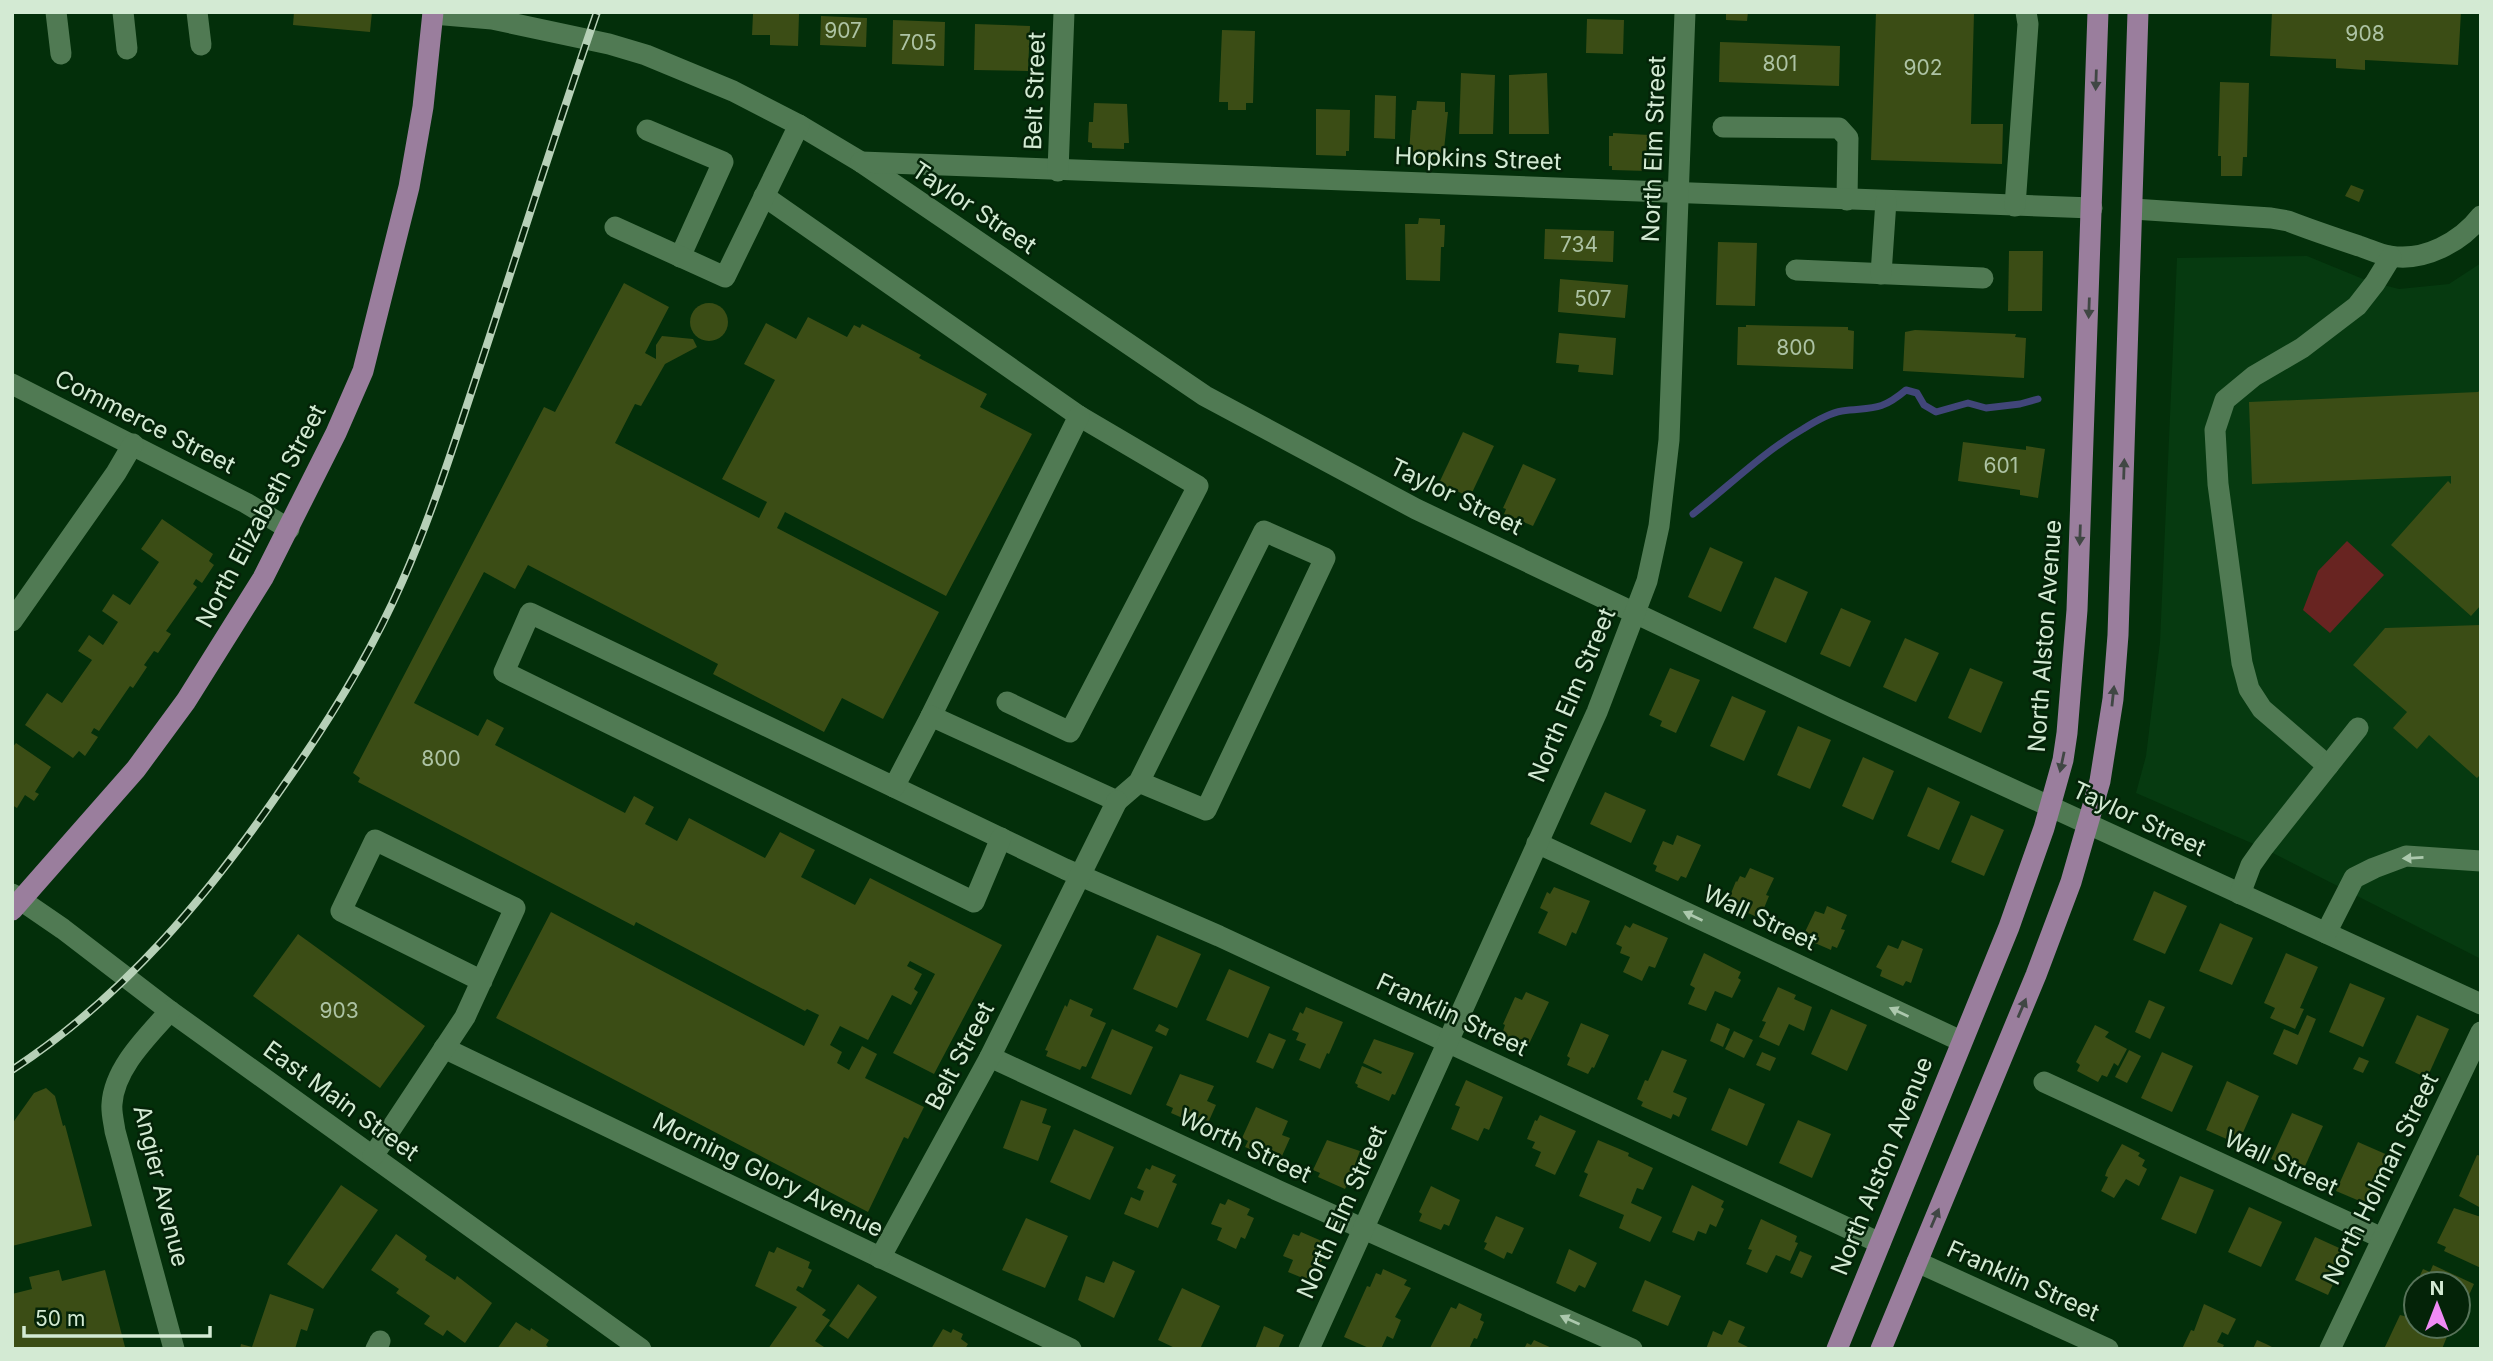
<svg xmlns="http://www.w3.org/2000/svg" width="2493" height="1361" font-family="Inter,sans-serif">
	<rect width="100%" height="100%" fill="#032f0a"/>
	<polygon fill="#063a10" points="2307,256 2368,281 2399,289 2449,284 2481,263 2481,959 2263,848 2136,793 2146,756 2160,642 2177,258"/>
	<polygon fill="#682421" points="2347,541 2384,575 2330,633 2303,610 2318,571"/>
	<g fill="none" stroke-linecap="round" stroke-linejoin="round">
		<path stroke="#414679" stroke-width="7" d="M1693,514C1729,486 1763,452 1803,429C1814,422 1830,413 1842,411C1872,407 1880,412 1906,390L1917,393L1924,405L1936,412L1968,403L1986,408L2020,404L2038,399"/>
	</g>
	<g fill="#3b4d15">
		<polygon points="294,12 372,12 370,32 293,25"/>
		<polygon points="1726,12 1748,12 1747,21 1726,20"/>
		<polygon points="1876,12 1974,13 1971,124 2003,124 2002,164 1871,160"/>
		<polygon points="2272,12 2461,12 2458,65 2365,60 2365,70 2336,68 2336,59 2270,56"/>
		<polygon points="753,14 799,14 798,46 770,45 770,35 752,35"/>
		<polygon points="821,16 867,18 866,47 820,45"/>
		<polygon points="1587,19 1624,20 1623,54 1586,53"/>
		<polygon points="893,20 945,22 944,66 892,64"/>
		<polygon points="975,24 1030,26 1028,71 974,70"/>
		<polygon points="1222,30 1255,31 1253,103 1246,103 1246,110 1228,110 1228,102 1219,102"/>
		<polygon points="1720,42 1840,46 1839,86 1719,82"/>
		<polygon points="1461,73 1495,75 1493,134 1459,134"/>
		<polygon points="1547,73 1549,134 1509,134 1509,75"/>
		<polygon points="2220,82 2249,83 2247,157 2243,157 2242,176 2221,176 2221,156 2218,156"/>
		<polygon points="1375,95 1396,96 1395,139 1374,138"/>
		<polygon points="1417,101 1445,102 1445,112 1448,112 1443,159 1413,158 1413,153 1409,153 1412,110 1416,110"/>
		<polygon points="1094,103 1127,104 1129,143 1124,143 1124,149 1092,148 1092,143 1088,142 1089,122 1093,122"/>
		<polygon points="1316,109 1350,110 1349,151 1346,151 1346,156 1316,155"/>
		<polygon points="1613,133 1649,135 1649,138 1656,139 1655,168 1648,168 1648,171 1612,170 1612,166 1609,166 1609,136 1613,136"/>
		<polygon points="2351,185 2364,190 2359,202 2345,196"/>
		<polygon points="1419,218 1440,219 1440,225 1445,225 1444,247 1441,247 1440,281 1406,280 1405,224 1418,224"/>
		<polygon points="1545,229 1614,231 1613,262 1544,259"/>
		<polygon points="1718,242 1757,243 1755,306 1716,305"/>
		<polygon points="2009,251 2043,251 2042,311 2008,311"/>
		<polygon points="1560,279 1628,285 1625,318 1558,312"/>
		<polygon points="624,283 669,307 645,353 656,359 656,345 662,336 693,339 697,347 665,364 641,406 635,404 615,443 759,518 767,502 722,479 775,380 744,364 766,323 796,339 808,317 847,337 854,325 860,328 862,324 921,355 919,358 987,394 980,407 1032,434 946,596 785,512 777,528 939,612 883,719 842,698 824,732 713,674 718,664 528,565 515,589 484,572 414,703 478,736 487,719 504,728 495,745 625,813 634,796 654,807 645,824 677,841 689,818 765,858 780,832 815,850 801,877 855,905 870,878 1002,945 934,1074 893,1053 935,974 910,961 907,966 922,974 914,989 918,992 911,1005 892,995 868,1040 840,1026 830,1045 842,1052 837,1063 849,1070 862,1046 877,1054 865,1078 924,1107 908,1139 904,1137 868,1212 496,1018 551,912 804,1046 819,1015 807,1009 805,1011 636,922 634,926 358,782 360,778 353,773 544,407 555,412"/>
		<circle cx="709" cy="322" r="19"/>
		<polygon points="1746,325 1848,327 1848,330 1854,331 1853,369 1737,365 1738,327 1746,327"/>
		<polygon points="1915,330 2016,334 2015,337 2026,338 2024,378 1903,371 1905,332"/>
		<polygon points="1559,333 1616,338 1613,375 1578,372 1579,365 1556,363"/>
		<polygon points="2481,389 2481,605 2471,616 2391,545 2448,481 2451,484 2451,476 2252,484 2249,402 2478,392"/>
		<polygon points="1463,432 1494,446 1470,497 1439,483"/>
		<polygon points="1963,442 2026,450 2026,446 2045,449 2038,498 2020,495 2020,490 1958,481"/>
		<polygon points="1523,464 1556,479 1533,526 1504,514 1506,509 1503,508"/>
		<polygon points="162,519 213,554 209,561 214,565 202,583 196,579 193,584 197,587 166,631 171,634 158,653 154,651 144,665 147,667 133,688 130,686 99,731 94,728 91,733 98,737 85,756 79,751 73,758 25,725 47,693 62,703 92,660 78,651 89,635 103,645 118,622 102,611 113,594 130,605 159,562 141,549"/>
		<polygon points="1710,547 1743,562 1721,612 1688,597"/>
		<polygon points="1775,577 1808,592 1786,643 1753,628"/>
		<polygon points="1841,608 1871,621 1850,667 1820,654"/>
		<polygon points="2481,625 2481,774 2477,778 2429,735 2417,749 2393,728 2407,712 2353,665 2385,628"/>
		<polygon points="1905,638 1939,653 1916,702 1883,687"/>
		<polygon points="1670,668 1700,680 1676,733 1660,726 1662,721 1649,715"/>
		<polygon points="1970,668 2003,682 1981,733 1948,718"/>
		<polygon points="1732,696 1766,711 1744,761 1710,746"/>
		<polygon points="1798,726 1831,740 1810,789 1777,775"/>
		<polygon points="16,743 51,767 35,792 39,794 34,801 25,795 17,808 12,805 12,748"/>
		<polygon points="1863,757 1894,771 1873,820 1842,806"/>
		<polygon points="1928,787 1960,802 1939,850 1907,836"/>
		<polygon points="1605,792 1646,810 1631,843 1590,824"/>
		<polygon points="1971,815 2004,830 1984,876 1951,862"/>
		<polygon points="1677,835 1701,845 1686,878 1681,876 1678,881 1655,871 1657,866 1653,864 1663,841 1673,845"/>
		<polygon points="1750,868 1774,878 1766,895 1769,896 1762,913 1760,911 1757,917 1730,905 1733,899 1729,898 1736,881 1737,882 1740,876 1745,878"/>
		<polygon points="1554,887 1590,901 1576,934 1572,932 1566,946 1538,933 1548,912 1540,908 1547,892 1550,894"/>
		<polygon points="2154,891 2187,906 2165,954 2133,940"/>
		<polygon points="1827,906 1847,915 1841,929 1845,930 1837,948 1832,946 1831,950 1808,940 1810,936 1804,934 1815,911 1824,914"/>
		<polygon points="1633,923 1668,938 1655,968 1649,966 1642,981 1623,972 1630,957 1620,953 1622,947 1616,944 1625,925 1630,928"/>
		<polygon points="2220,923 2253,938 2232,985 2199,971"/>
		<polygon points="298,934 425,1026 380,1088 253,996"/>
		<polygon points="1157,935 1201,954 1177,1008 1133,989"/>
		<polygon points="1902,940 1923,949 1911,983 1906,981 1903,986 1880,976 1882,970 1876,967 1888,945 1898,949"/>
		<polygon points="1704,953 1741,972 1738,978 1741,980 1732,998 1715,991 1706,1011 1688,1004 1695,988 1690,985"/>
		<polygon points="2286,953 2318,967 2300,1008 2304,1009 2295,1029 2270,1018 2275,1008 2264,1003"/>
		<polygon points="1229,969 1270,987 1248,1038 1206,1020"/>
		<polygon points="2350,983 2385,998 2363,1047 2329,1032"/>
		<polygon points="1778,987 1796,995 1794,999 1812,1007 1804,1031 1789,1024 1779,1046 1759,1037 1766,1022 1762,1021"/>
		<polygon points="1526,992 1549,1002 1528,1046 1502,1034 1505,1025 1503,1024 1515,997 1522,1000"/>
		<polygon points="1070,999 1093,1009 1090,1016 1106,1023 1086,1067 1082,1066 1080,1070 1046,1056 1048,1051 1045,1050 1065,1005 1067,1007"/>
		<polygon points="2149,1000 2165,1007 2150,1039 2135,1032"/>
		<polygon points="1306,1007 1343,1022 1329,1054 1327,1053 1320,1069 1299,1060 1306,1044 1296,1040 1299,1033 1292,1030 1300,1012 1303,1014"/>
		<polygon points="1831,1009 1867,1025 1847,1071 1811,1054"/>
		<polygon points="2307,1015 2316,1019 2297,1065 2273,1054 2284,1029 2298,1035"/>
		<polygon points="2417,1015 2449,1029 2427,1078 2395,1063"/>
		<polygon points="1581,1023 1609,1035 1594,1068 1592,1067 1588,1074 1567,1065 1570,1058 1567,1056"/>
		<polygon points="1717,1023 1730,1029 1723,1047 1710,1041"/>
		<polygon points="1159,1024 1169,1029 1166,1036 1155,1031"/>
		<polygon points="2095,1025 2109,1032 2105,1037 2127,1049 2118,1066 2114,1063 2107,1077 2102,1075 2098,1082 2077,1071 2080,1065 2076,1062"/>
		<polygon points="1112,1029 1153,1047 1131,1095 1091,1078"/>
		<polygon points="1734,1031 1753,1040 1744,1058 1725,1049"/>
		<polygon points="1269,1033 1286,1040 1273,1069 1256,1062"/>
		<polygon points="1374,1039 1414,1053 1395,1095 1392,1094 1389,1101 1357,1087 1358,1085 1355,1083 1362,1066 1381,1074 1382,1072 1363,1063"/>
		<polygon points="1662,1050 1687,1060 1673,1092 1687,1098 1679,1117 1673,1114 1671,1119 1641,1106 1643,1102 1637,1099 1645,1080 1648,1081"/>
		<polygon points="2129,1050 2141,1056 2127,1083 2115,1077"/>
		<polygon points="1762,1052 1776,1058 1770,1071 1756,1065"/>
		<polygon points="2162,1052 2193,1066 2172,1112 2141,1098"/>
		<polygon points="2359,1057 2369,1061 2363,1073 2353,1069"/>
		<polygon points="1180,1074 1214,1086 1207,1101 1216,1105 1208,1123 1203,1121 1201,1126 1171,1113 1173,1108 1166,1105"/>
		<polygon points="1466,1080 1503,1097 1489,1130 1484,1128 1478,1141 1451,1129 1460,1107 1455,1105"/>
		<polygon points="2227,1081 2259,1096 2238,1144 2206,1130"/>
		<polygon points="46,1088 55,1096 63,1126 65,1125 92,1226 12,1246 12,1124 34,1093"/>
		<polygon points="1729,1088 1765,1104 1747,1146 1711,1130"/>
		<polygon points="1021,1100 1047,1109 1042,1123 1051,1126 1038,1161 1003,1148"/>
		<polygon points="1256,1107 1288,1121 1282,1135 1290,1138 1282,1156 1277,1154 1275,1160 1245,1147 1248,1141 1242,1138"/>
		<polygon points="2292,1113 2323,1126 2302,1173 2271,1159"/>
		<polygon points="1540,1115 1576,1131 1555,1175 1535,1166 1541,1152 1532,1148 1535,1142 1527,1139 1535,1120 1537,1121"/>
		<polygon points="1798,1120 1831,1134 1812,1178 1779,1163"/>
		<polygon points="1074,1129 1114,1147 1090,1200 1050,1182"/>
		<polygon points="1327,1140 1360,1151 1354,1167 1361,1170 1353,1188 1347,1185 1345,1189 1318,1177 1320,1173 1313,1170"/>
		<polygon points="1598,1140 1629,1153 1628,1156 1653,1168 1643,1190 1637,1188 1631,1203 1662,1217 1650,1242 1619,1228 1624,1215 1579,1196 1588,1174 1584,1172"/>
		<polygon points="2358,1142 2390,1156 2369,1205 2336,1191"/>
		<polygon points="2122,1144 2140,1153 2138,1156 2145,1160 2142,1166 2147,1169 2139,1186 2126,1179 2114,1198 2101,1191 2108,1177 2105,1176 2107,1170"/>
		<polygon points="2477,1155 2481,1156 2481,1208 2459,1196"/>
		<polygon points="1152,1165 1176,1175 1172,1182 1177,1184 1158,1228 1124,1214 1131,1197 1140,1201 1144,1191 1137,1188 1146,1168 1150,1170"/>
		<polygon points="2180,1176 2214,1190 2196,1234 2161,1219"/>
		<polygon points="341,1185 378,1210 323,1289 287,1264"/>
		<polygon points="1692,1185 1724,1201 1721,1207 1724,1209 1716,1227 1710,1224 1706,1234 1698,1231 1694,1241 1672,1232"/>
		<polygon points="1431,1186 1460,1200 1449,1226 1444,1224 1441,1230 1419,1221 1422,1214 1419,1212"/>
		<polygon points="1228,1199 1250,1209 1247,1215 1254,1218 1245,1239 1241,1237 1236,1249 1217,1240 1222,1228 1211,1224 1220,1203 1225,1205"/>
		<polygon points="2249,1207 2282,1222 2261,1267 2228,1252"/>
		<polygon points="2454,1208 2481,1217 2481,1268 2444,1251 2446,1247 2437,1243"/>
		<polygon points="1496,1216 1524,1228 1512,1254 1507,1252 1504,1259 1484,1249 1487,1243 1484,1242"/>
		<polygon points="1026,1218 1068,1236 1045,1288 1002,1270"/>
		<polygon points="1761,1219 1797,1236 1795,1242 1798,1243 1790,1261 1776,1255 1767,1273 1746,1264 1752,1250 1748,1249"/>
		<polygon points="1301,1232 1324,1242 1322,1247 1327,1249 1317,1271 1315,1270 1310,1281 1288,1272 1293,1260 1283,1256 1293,1234 1299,1236"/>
		<polygon points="396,1234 427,1256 425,1260 455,1280 457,1276 492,1303 465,1343 447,1330 443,1336 424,1324 430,1316 396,1293 399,1289 371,1270"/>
		<polygon points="2315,1237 2348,1252 2328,1295 2295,1280"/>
		<polygon points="777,1247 810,1262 808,1268 812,1270 803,1288 798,1286 796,1290 826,1310 822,1315 830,1320 815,1341 827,1349 768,1349 797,1307 755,1286 769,1251 774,1253"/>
		<polygon points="1569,1249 1597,1263 1585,1288 1579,1285 1575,1292 1556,1283"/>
		<polygon points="1800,1251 1812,1256 1802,1278 1790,1273"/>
		<polygon points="1113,1261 1135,1271 1114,1318 1078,1300 1086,1276 1104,1283"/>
		<polygon points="2433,1265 2474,1284 2460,1315 2458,1313 2458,1284 2416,1284 2423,1269 2430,1272"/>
		<polygon points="1383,1269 1407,1280 1404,1285 1411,1288 1395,1317 1401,1320 1393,1339 1387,1336 1381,1349 1371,1349 1344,1337 1367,1286 1370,1287 1376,1273 1381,1275"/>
		<polygon points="59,1270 62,1281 105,1270 125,1347 12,1349 12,1294 32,1289 29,1277"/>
		<polygon points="1645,1280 1681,1296 1668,1326 1632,1311"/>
		<polygon points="858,1284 877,1297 848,1339 829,1326"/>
		<polygon points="1182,1288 1220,1306 1200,1349 1177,1349 1158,1340"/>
		<polygon points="270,1294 314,1309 307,1331 301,1329 295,1349 240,1349 241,1344 252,1347"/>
		<polygon points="1459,1303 1482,1314 1480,1320 1484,1322 1477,1339 1474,1338 1469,1349 1430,1348 1451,1307 1456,1309"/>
		<polygon points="2204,1304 2236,1319 2228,1335 2222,1332 2217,1342 2224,1345 2222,1349 2182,1349 2191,1330 2194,1331"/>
		<polygon points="2400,1315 2416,1319 2416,1326 2430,1326 2448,1334 2442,1349 2384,1349"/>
		<polygon points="1729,1320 1745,1327 1738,1342 1748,1347 1748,1349 1706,1349 1713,1331 1722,1335"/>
		<polygon points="516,1322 530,1331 531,1328 549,1340 546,1345 550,1349 497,1349"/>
		<polygon points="1264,1326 1284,1335 1278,1349 1255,1349"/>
		<polygon points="943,1329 951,1333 953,1329 963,1334 961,1339 968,1344 965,1349 931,1349"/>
		<polygon points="1534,1340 1554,1349 1524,1349 1527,1343 1531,1345"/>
		<polygon points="2257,1340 2266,1344 2276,1349 2253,1349"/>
	</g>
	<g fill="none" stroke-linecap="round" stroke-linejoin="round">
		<g stroke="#507a53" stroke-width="21">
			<polyline points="56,12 61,54"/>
			<polyline points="123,12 127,49"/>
			<polyline points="197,12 201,45"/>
			<polyline points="433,14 492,19 609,44 646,55 733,91 799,125 861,162 1205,396 1416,509 1835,708 2481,1004"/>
			<polyline points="1723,127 1839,128 1848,138 1847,200"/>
			<polyline points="647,130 723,162 680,257"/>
			<polyline points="861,162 2092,208"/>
			<polyline points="1058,171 1064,12"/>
			<polyline points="764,196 1079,416 1198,486 1070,732 1007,702"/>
			<polyline points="2015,206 2028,24 2026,12"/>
			<path d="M2133,209L2271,218L2288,221C2311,230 2335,238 2359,246C2369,249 2380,255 2390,256C2424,262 2461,242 2481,216"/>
			<polyline points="615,227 725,277 799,125"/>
			<polyline points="1796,270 1983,278"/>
			<polyline points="1881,274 1886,201"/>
			<polyline points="12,384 246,503 289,529"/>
			<polyline points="12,621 116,473 133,444"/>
			<polyline points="931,716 1079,416"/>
			<polyline points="2328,766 2262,709 2249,689 2242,663 2218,484 2215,430 2225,400 2254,376 2302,348 2357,306 2375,283 2391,257"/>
			<polyline points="894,787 1065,869 1219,936 1880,1243"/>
			<polyline points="1001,838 974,902 504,672 530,613 894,787 931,716 1117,801 1139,782 1264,531 1325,558 1206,810 1139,782"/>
			<polyline points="1537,843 1961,1041"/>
			<polyline points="12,894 63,929 170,1011 641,1349"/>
			<polyline points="2240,894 2251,865 2263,848 2358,728"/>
			<polyline points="2326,933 2354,878 2374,868 2406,856 2481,861"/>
			<path d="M170,1011C148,1036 114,1068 112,1104C111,1112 114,1123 115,1131L174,1349"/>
			<polyline points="444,1048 1071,1349"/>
			<polyline points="990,1057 1279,1191 1632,1349"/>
			<polyline points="2044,1082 2382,1238"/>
			<polyline points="373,1156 465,1017 515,908 375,840 341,911 482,981"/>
			<polyline points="880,1258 990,1057 1117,801"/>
			<polyline points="1917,1262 2108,1349"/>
			<polyline points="376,1349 380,1341"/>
			<polyline points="1309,1349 1597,712 1647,581 1659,526 1669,440 1685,12"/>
			<polyline points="2330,1349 2481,1032"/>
		</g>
		<g stroke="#9a7e9d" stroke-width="21">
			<polyline points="12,910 136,769 186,701 263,578 336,433 363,371 409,187 423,107 433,12"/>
			<polyline points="1837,1349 2009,927 2044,828 2063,760 2067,733 2077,610 2098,12"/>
			<polyline points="1881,1349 2036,975 2071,882 2100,781 2113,699 2118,635 2138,12"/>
		</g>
		<defs>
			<path id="rail" d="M12,1070C125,996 209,895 284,785C329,721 371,653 402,582C433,512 456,438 480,366C519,248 556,130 597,12"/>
		</defs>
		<use href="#rail" stroke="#b6d0b7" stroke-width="8"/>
		<use href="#rail" stroke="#042308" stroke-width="5" stroke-dasharray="16" stroke-linecap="butt"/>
	</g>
	<defs><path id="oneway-solid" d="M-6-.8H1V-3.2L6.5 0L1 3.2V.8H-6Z" transform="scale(1.75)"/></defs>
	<g fill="#404744">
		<use href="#oneway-solid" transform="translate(2096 80) rotate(92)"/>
		<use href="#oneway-solid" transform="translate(2089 308) rotate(92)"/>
		<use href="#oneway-solid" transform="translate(2124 469) rotate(-88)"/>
		<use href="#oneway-solid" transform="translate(2080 535) rotate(92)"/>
		<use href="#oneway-solid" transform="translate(2113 696) rotate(-84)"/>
		<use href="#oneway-solid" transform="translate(2062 762) rotate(102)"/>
		<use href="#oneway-solid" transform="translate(2022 1008) rotate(-67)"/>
		<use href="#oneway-solid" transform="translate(1935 1218) rotate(-67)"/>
	</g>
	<g fill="#acc8ad">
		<use href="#oneway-solid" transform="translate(2413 858) rotate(177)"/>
		<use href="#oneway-solid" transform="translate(1693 916) rotate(-155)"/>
		<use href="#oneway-solid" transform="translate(1899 1012) rotate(-155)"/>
		<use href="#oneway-solid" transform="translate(1570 1320) rotate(-156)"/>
	</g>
	<g text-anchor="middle" stroke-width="5" stroke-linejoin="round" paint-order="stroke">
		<g font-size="21" fill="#adc3a4">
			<text x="843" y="38">907</text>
			<text x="2365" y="41">908</text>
			<text x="918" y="50">705</text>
			<text x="1780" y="71">801</text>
			<text x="1923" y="75">902</text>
			<text x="1579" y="252">734</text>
			<text x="1593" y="306">507</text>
			<text x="1796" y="355">800</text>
			<text x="2001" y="473">601</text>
			<text x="441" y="766">800</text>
			<text x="339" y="1018">903</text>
		</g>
		<g font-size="24" fill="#d3ead3" stroke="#042308">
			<text transform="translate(1035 91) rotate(-88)" y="8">Belt Street</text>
			<text transform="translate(1654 149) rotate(-88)" y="8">North Elm Street</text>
			<text transform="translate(1478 159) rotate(2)" y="8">Hopkins Street</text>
			<text transform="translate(974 208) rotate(34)" y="8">Taylor Street</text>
			<text transform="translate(145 422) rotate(27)" y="8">Commerce Street</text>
			<text transform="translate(1456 497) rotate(26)" y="8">Taylor Street</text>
			<text transform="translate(261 516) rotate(-62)" y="8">North Elizabeth Street</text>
			<text transform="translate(2045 636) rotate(-86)" y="8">North Alston Avenue</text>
			<text transform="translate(1572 695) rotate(-67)" y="8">North Elm Street</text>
			<text transform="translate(2139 819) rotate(25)" y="8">Taylor Street</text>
			<text transform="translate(1760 918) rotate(25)" y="8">Wall Street</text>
			<text transform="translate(1452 1015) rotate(25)" y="8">Franklin Street</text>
			<text transform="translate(960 1056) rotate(-62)" y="8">Belt Street</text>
			<text transform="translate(341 1101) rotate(36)" y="8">East Main Street</text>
			<text transform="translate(1245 1146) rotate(25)" y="8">Worth Street</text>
			<text transform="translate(2281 1163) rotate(25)" y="8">Wall Street</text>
			<text transform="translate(1882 1166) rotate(-68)" y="8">North Alston Avenue</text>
			<text transform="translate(768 1175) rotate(26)" y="8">Morning Glory Avenue</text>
			<text transform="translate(2381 1179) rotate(-64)" y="8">North Holman Street</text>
			<text transform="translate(161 1186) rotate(76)" y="8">Angier Avenue</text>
			<text transform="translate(1342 1212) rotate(-66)" y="8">North Elm Street</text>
			<text transform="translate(2023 1281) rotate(24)" y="8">Franklin Street</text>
		</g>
	</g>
	<rect width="2493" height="1361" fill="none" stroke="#d3ead3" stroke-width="28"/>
	<g transform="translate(2437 1305)"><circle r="33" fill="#042308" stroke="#577359" stroke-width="2"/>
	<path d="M0-5L12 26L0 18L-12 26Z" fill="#f08bf5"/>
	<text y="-10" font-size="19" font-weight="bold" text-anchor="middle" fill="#d3ead3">N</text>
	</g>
	<path d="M24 1326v10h186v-10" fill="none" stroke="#d3ead3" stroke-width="3.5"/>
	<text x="35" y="1326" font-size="21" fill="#d3ead3" stroke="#042308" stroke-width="5" paint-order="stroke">50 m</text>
</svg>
